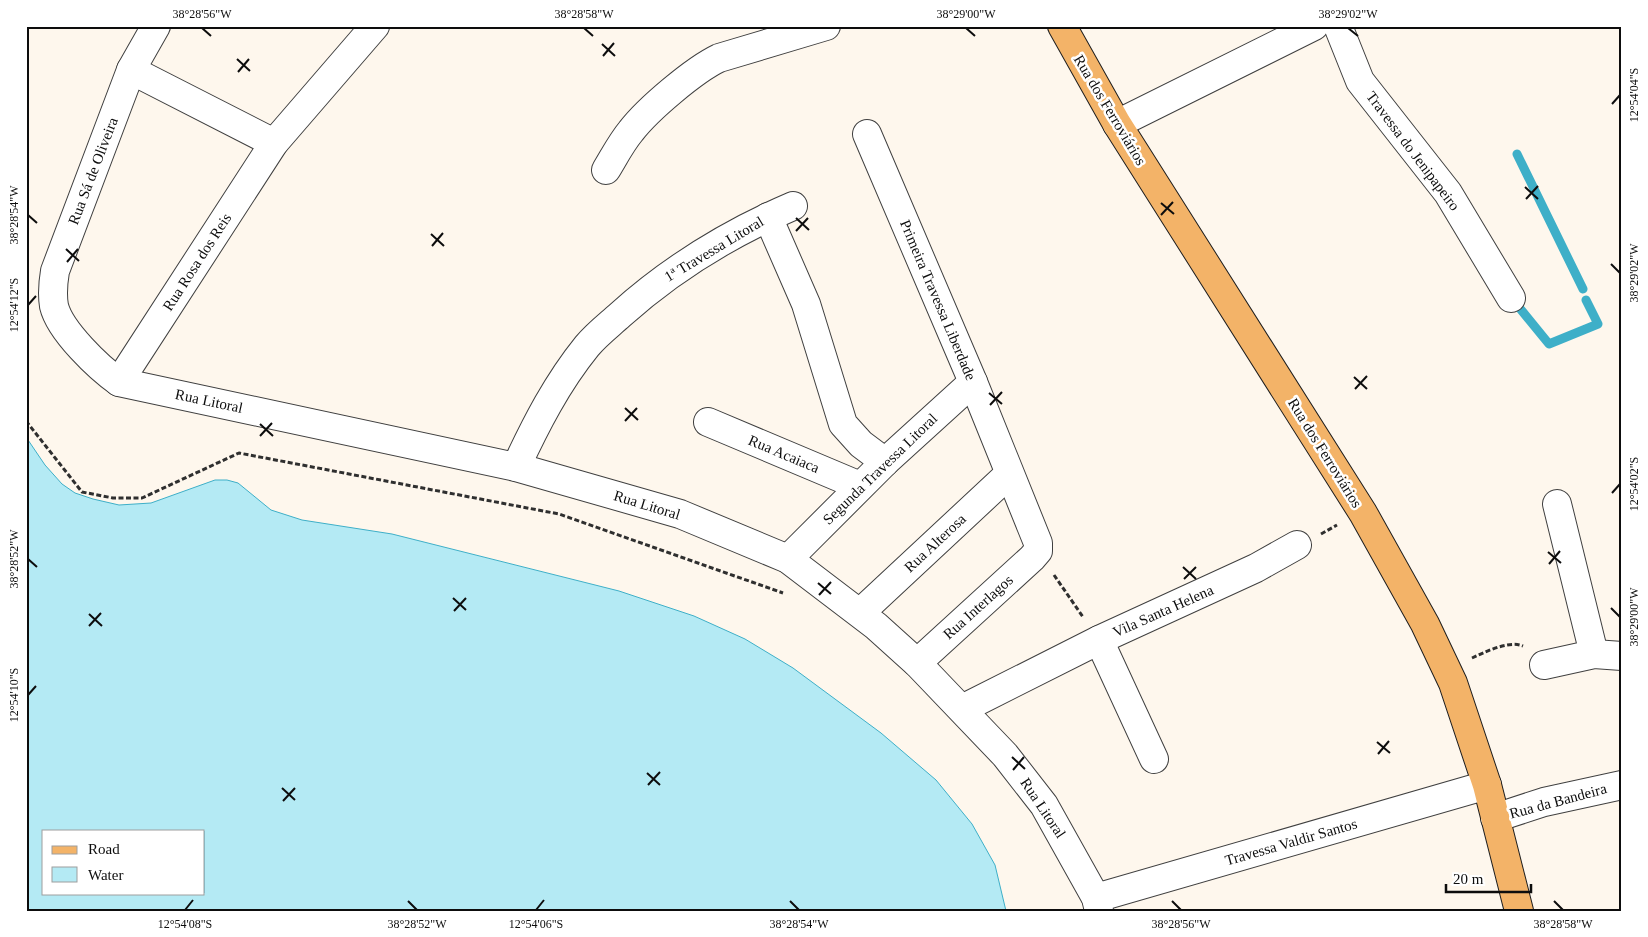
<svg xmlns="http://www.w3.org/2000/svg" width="1648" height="937" font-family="'Times New Roman',serif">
	<rect width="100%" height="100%" fill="#fef7ed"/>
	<path fill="#b4eaf4" stroke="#3eafc8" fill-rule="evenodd" d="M26,437L45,465L62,484L75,493L93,499L119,505L151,503L215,480H227L238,483L271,510L302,520L392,534L619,591L694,616L745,639L793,668L881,733L936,780L972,824L995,865L1006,911H26ZM44,831H204V893H44Z"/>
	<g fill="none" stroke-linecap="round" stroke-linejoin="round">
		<g stroke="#3eafc8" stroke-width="9">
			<polyline points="1517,154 1583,289"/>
			<polyline points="1513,300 1549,344 1598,324 1586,300"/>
		</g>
		<defs>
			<g id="minor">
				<path d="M156,26L131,70L55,271C53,283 52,294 54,306C60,331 99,368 119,382L516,467L680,514L788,559L876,626L917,663L1005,755L1044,805L1096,898L1099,911"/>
				<polyline points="1338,26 1360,81 1448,193 1511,298"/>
				<polyline points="131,70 274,143"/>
				<polyline points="1117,124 1314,26"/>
				<polyline points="867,134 973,382 1038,543 1038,551 1032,558 917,663"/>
				<path d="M606,170C614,157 621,143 631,131C648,109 694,70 719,58L826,26"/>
				<polyline points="768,217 806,304 843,424 861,444 885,462"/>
				<polyline points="119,382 274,143 375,26"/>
				<polyline points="708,422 860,486"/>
				<path d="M516,467C536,424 557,383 587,346C597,334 609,325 620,315C671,269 730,233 793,206"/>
				<polyline points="1557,504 1594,654"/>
				<polyline points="788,559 885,462 973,382"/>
				<polyline points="861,612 1009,474"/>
				<polyline points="1099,640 1154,759"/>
				<polyline points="1544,665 1594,654 1622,656"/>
				<polyline points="962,709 1099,640 1256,568 1297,545"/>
				<polyline points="1495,818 1544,802 1622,785"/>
				<polyline points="1096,898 1487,785"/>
			</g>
			<polyline id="major" points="1062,26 1117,124 1363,513 1425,624 1453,683 1487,785 1519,911"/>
		</defs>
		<use href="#minor" stroke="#404040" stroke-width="30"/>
		<use href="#major" stroke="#1e1e1e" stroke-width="30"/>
		<g stroke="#2f2f2f" stroke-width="3" stroke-dasharray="5 2.5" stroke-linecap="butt">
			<polyline points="26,421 82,492 113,498 142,498 239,453 559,514 783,593"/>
			<polyline points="1321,534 1337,525"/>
			<polyline points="1054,575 1083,617"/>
			<path d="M1472,658C1485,652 1509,640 1523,646"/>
		</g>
		<use href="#minor" stroke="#fff" stroke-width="28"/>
		<use href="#major" stroke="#f3b368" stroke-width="28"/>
	</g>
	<path fill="none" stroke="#0d0d0d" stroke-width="2" d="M202,28L211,36M584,28L593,36M966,28L975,36M1348,28L1358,36M602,44L615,56M603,56L614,43M237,59L250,71M238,72L249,59M1612,104L1620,95M1525,187L1538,199M1526,199L1538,186M1161,203L1174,214M28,215L37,223M1161,215L1173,202M796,218L809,230M796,231L808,218M431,234L444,246M432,246L443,233M66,249L79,261M67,262L78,249M1611,264L1620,273M28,305L36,296M1354,377L1367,389M1355,389L1367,376M989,393L1002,404M990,405L1002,392M625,408L638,420M625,421L637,408M260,424L273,436M260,436L272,423M1612,493L1620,484M1548,552L1561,563M28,559L37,567M1549,564L1560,551M1183,567L1196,579M1184,579L1196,567M818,583L831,594M819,595L831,582M453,598L466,610M1611,608L1620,617M454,611L466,598M89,614L102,626M89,626L101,613M28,695L36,686M1377,742L1390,753M1378,754L1389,741M1012,757L1025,769M1013,770L1024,757M647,773L660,785M648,785L660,772M282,788L295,800M283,801L295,788M408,901L417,910M790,901L799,910M1172,901L1181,910M1554,901L1563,910M185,910L193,900M536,910L544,900"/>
	<g text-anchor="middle" stroke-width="5" stroke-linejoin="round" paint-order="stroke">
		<g font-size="15" fill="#0d0d0d" stroke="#fff">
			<text transform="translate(1110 110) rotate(59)" y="5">Rua dos Ferroviários</text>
			<text transform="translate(1413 151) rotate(53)" y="5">Travessa do Jenipapeiro</text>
			<text transform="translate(93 171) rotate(-69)" y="5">Rua Sá de Oliveira</text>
			<text transform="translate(714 249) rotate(-31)" y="5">1ª Travessa Litoral</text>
			<text transform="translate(197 262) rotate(-57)" y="5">Rua Rosa dos Reis</text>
			<text transform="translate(938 300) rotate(67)" y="5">Primeira Travessa Liberdade</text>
			<text transform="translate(209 401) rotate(12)" y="5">Rua Litoral</text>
			<text transform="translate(1325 453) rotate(58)" y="5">Rua dos Ferroviários</text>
			<text transform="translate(784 454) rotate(23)" y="5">Rua Acaiaca</text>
			<text transform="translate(880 469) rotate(-44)" y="5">Segunda Travessa Litoral</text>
			<text transform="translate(647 505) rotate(17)" y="5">Rua Litoral</text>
			<text transform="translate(935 543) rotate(-43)" y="5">Rua Alterosa</text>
			<text transform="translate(978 607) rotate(-42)" y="5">Rua Interlagos</text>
			<text transform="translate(1163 611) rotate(-24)" y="5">Vila Santa Helena</text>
			<text transform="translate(1558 801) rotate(-15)" y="5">Rua da Bandeira</text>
			<text transform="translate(1043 808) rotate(56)" y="5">Rua Litoral</text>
			<text transform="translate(1291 842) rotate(-16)" y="5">Travessa Valdir Santos</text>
		</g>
	</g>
	<rect width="1648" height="937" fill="none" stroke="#ffffff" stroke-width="55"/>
	<rect x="42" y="830" width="162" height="65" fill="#ffffff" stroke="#9e9e9e"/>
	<rect x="52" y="846" width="25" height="8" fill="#f3b368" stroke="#9e9e9e"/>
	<text x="88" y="854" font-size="15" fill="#0d0d0d">Road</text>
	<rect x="52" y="867" width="25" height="15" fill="#b4eaf4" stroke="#9e9e9e"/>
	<text x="88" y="880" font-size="15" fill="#0d0d0d">Water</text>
	<path d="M1446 884v8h85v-8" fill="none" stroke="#0d0d0d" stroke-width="2.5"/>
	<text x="1453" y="884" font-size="15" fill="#0d0d0d" stroke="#ffffff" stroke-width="4" paint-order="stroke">20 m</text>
	<rect x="28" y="28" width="1592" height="882" fill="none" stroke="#0d0d0d" stroke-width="2"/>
	<g font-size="12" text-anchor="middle" fill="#0d0d0d">
		<text x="202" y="18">38°28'56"W</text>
		<text x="584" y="18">38°28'58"W</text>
		<text x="966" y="18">38°29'00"W</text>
		<text x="1348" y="18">38°29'02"W</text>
		<text transform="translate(1634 95) rotate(-90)" y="4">12°54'04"S</text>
		<text transform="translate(14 215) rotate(-90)" y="4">38°28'54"W</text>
		<text transform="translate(1634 273) rotate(-90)" y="4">38°29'02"W</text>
		<text transform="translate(14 305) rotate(-90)" y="4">12°54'12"S</text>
		<text transform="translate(1634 484) rotate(-90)" y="4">12°54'02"S</text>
		<text transform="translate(14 559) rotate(-90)" y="4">38°28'52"W</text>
		<text transform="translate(1634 617) rotate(-90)" y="4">38°29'00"W</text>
		<text transform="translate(14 695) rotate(-90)" y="4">12°54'10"S</text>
		<text x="185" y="928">12°54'08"S</text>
		<text x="417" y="928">38°28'52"W</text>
		<text x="536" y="928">12°54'06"S</text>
		<text x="799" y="928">38°28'54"W</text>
		<text x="1181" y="928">38°28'56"W</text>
		<text x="1563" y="928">38°28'58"W</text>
	</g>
</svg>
